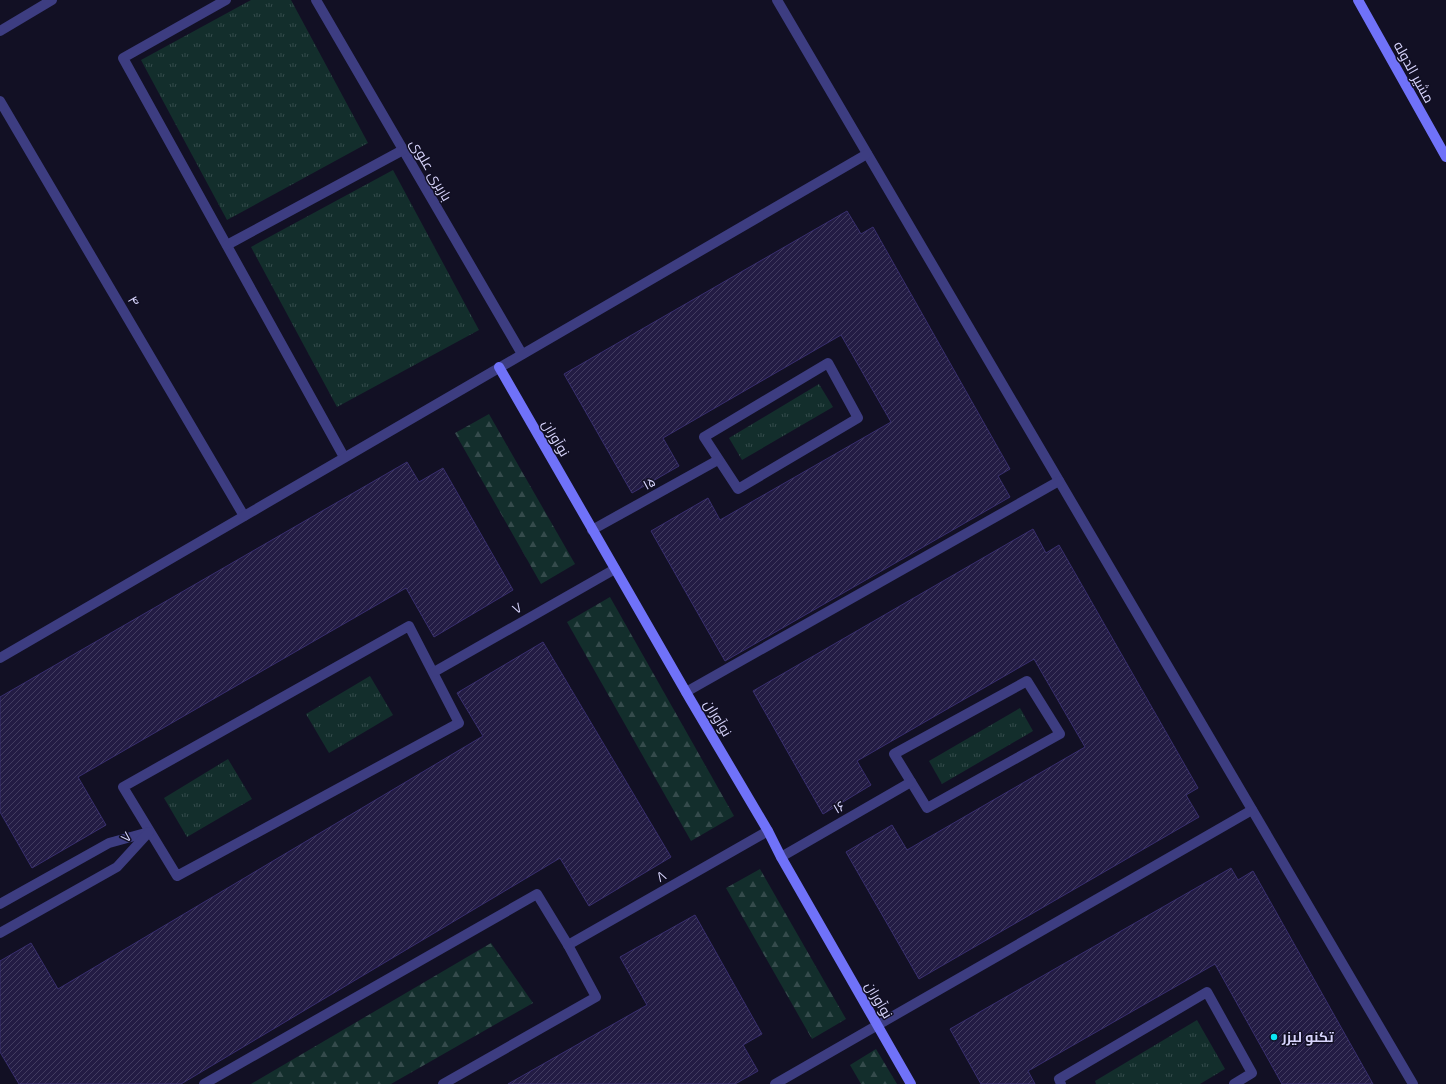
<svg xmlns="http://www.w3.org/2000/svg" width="1446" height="1084" font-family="Lato,Cairo,sans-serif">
	<defs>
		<pattern id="grass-tufts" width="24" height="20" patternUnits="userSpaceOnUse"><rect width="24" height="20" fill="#132e2c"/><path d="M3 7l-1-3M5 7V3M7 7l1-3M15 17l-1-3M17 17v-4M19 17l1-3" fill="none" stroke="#354b4c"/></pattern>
		<pattern id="forest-firs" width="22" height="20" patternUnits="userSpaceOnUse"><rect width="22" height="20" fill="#132e2c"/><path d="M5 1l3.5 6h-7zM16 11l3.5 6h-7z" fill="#354b4c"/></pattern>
		<pattern id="building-hatch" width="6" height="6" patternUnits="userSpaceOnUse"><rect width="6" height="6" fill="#231c44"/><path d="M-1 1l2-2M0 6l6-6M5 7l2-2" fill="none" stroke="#423c60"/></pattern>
	</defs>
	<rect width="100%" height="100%" fill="#121024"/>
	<g fill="url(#grass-tufts)">
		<polygon points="251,0 291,0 368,143 227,220 141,60"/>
		<polygon points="393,170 479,330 337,407 251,247"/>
		<polygon points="819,384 833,407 742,460 729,438"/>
		<polygon points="370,676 393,715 329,753 306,714"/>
		<polygon points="1020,708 1033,731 942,784 929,761"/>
		<polygon points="228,759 252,799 187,837 164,798"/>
		<polygon points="1197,1020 1225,1069 1200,1084 1096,1084 1095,1081"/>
	</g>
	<g fill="url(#forest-firs)">
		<polygon points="489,414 575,564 541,584 455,433"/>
		<polygon points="610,597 734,816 691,841 567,622"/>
		<polygon points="760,869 846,1019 812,1039 726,888"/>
		<polygon points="491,943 533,1003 391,1084 251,1084"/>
		<polygon points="876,1049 897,1084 861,1084 850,1065"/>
	</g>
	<g fill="url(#building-hatch)" stroke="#392f6f">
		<polygon points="847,211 861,234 873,227 1010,469 998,476 1010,497 725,661 651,531 708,498 720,520 891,422 841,335 663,438 679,466 632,493 564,374"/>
		<polygon points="407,462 419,482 443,468 513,590 434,637 406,588 78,777 106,825 32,868 0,812 0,697"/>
		<polygon points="1033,529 1046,553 1059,545 1198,788 1186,795 1199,817 919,979 846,852 892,825 907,850 1085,747 1034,659 857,761 871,785 823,814 753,691"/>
		<polygon points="543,642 671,857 589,906 560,858 181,1084 19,1084 0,1052 0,961 31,943 58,989 483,736 457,693"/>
		<polygon points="1231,868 1238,880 1253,871 1373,1084 1282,1084 1215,964 1028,1071 1035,1084 981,1084 950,1029"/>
		<polygon points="695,915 762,1034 743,1045 758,1071 735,1084 508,1084 647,1005 620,957"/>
	</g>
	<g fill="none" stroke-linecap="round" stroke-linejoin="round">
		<g stroke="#3d3d81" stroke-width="10">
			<polyline points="226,0 123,58 344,457"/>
			<polyline points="316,0 522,354"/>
			<polyline points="777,0 1413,1084"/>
			<polyline points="0,31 52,0"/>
			<polyline points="0,101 244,516"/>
			<polyline points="227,245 403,150"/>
			<polygon points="828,363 858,418 738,489 704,437"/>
			<polyline points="592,530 718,460"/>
			<polygon points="409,626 459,723 177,876 123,787"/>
			<polyline points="0,658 867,154"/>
			<polyline points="434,672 615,569"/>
			<polygon points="1027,681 1060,734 927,808 894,754"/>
			<polyline points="686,692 1059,481"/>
			<polyline points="781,857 911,782"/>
			<polyline points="0,904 109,843 149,832"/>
			<polyline points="0,933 117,867 149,832"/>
			<polyline points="568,945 768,831"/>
			<polyline points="204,1084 537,894 568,945 596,997 443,1084"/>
			<polyline points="775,1084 1252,810"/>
			<polyline points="1061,1084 1059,1079 1207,992 1252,1073 1234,1084"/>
		</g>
		<g stroke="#7072f9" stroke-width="10">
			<polyline points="1358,0 1446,157"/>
			<polyline points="499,367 690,699 768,831 781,857 911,1084"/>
		</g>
	</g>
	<circle fill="#0ae6f4" stroke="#121024" stroke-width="1.5" cx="1274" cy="1037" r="4"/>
	<g text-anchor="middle" stroke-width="3" stroke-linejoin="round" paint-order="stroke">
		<g font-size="14" fill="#d8d5fd" stroke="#121024">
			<text transform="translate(1414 72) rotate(61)" y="5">مشیر الدوله</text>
			<text transform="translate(431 170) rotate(60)" y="5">باربری علوی</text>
			<text transform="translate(134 301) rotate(60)" y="5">۴</text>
			<text transform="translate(556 438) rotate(60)" y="5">نوآوران</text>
			<text transform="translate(649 483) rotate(-29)" y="5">۱۵</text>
			<text transform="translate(517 608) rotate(-30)" y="5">۷</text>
			<text transform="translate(718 718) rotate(59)" y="5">نوآوران</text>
			<text transform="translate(839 807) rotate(-30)" y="5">۱۶</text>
			<text transform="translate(126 837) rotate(-47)" y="5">۷</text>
			<text transform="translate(661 876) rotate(-30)" y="5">۸</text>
			<text transform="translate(879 1000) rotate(60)" y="5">نوآوران</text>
		</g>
		<g font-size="14" font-weight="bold" fill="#d8d5fd" stroke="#121024" text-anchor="start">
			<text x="1282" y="1042">تکنو لیزر</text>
		</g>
	</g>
</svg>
